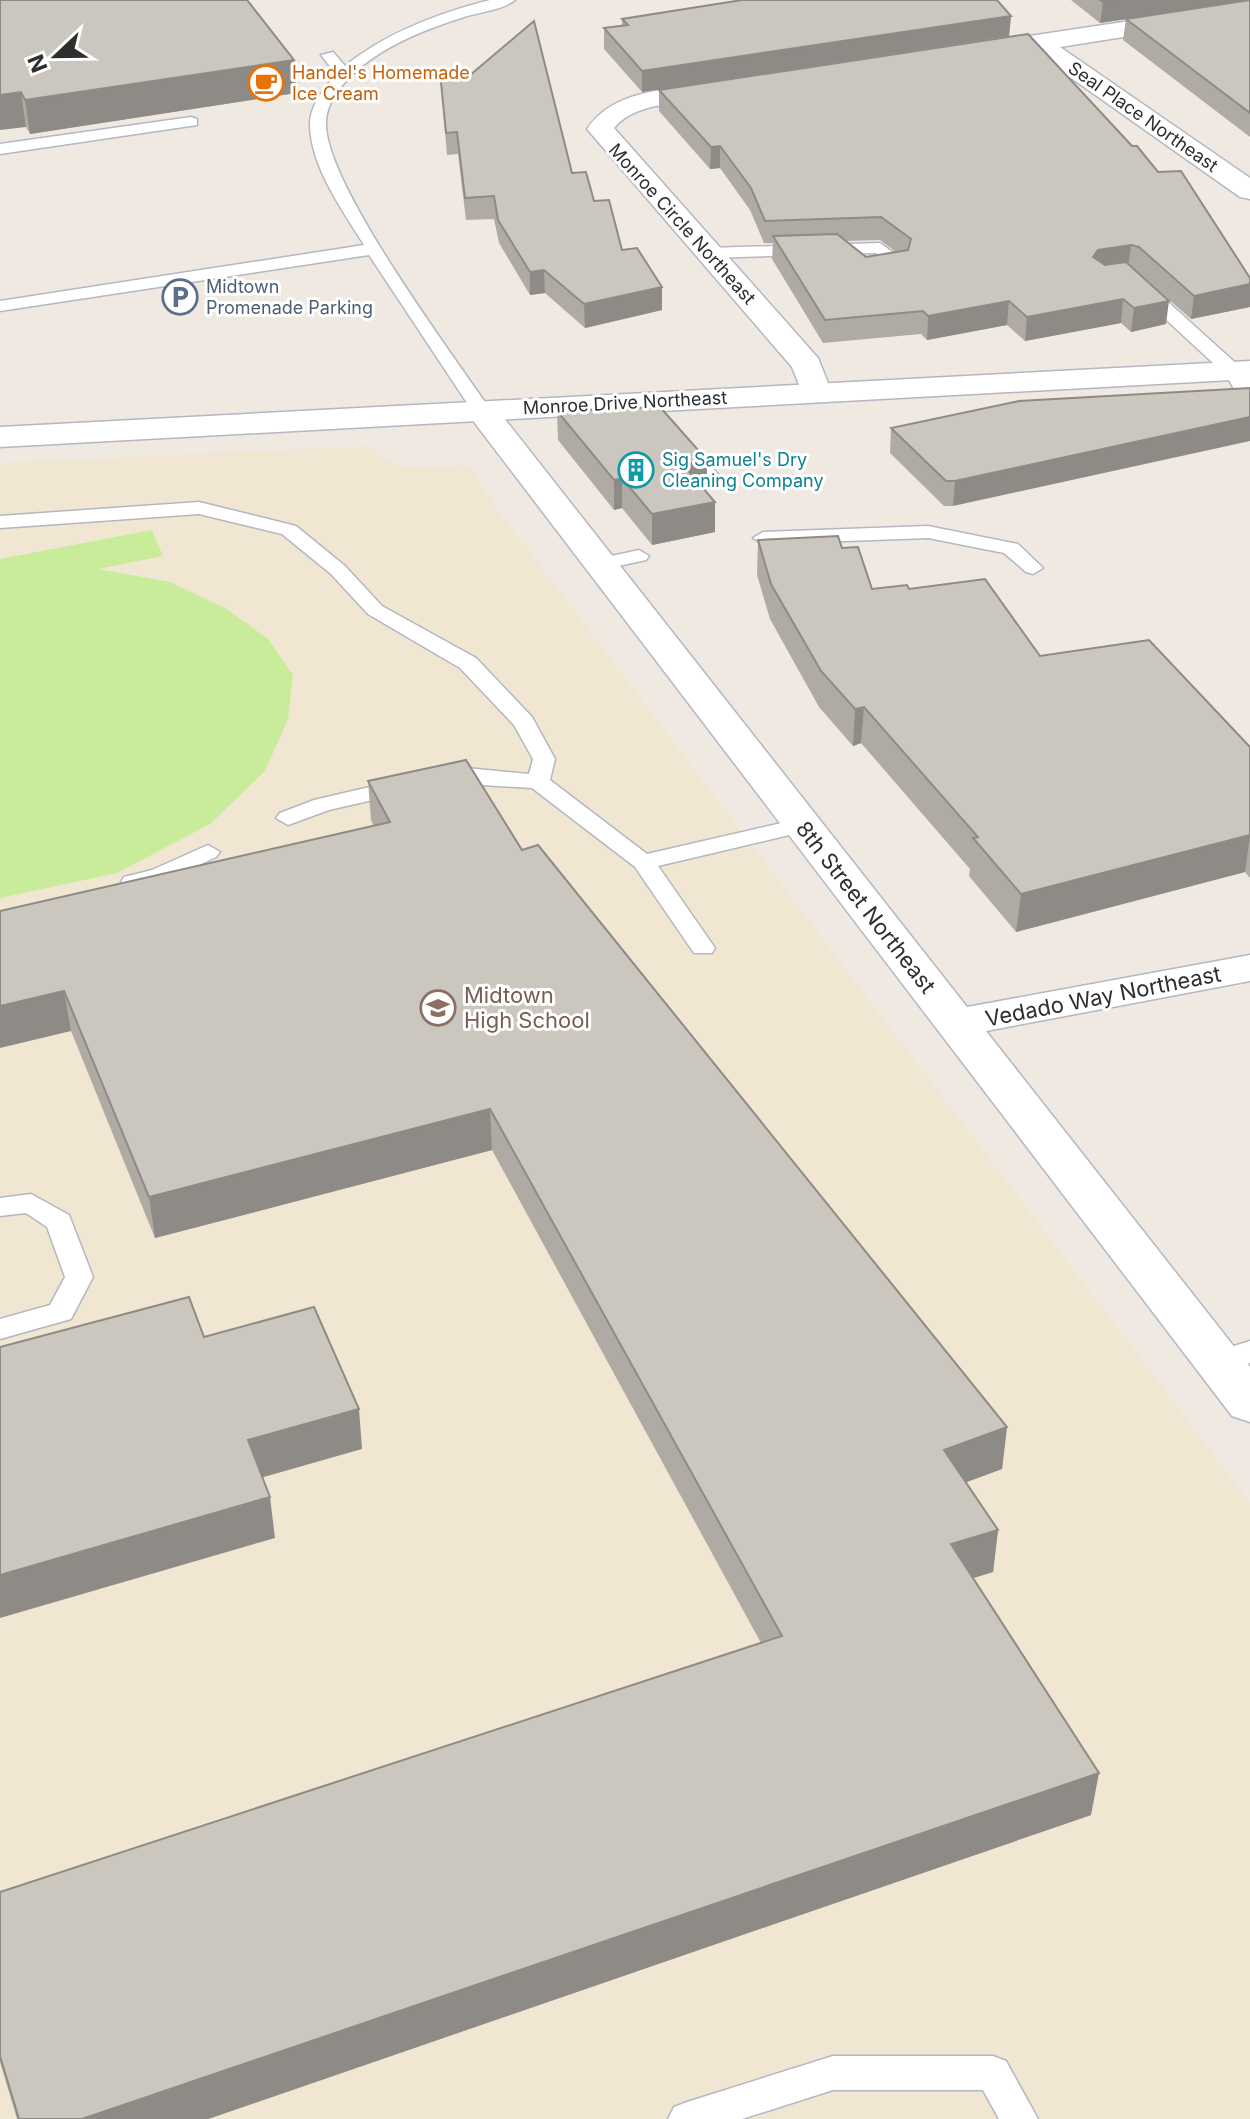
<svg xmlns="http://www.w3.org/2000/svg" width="1250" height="2119" font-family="Inter,sans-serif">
	<rect width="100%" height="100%" fill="#efe9e1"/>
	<polygon fill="#f0e6d1" points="371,446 383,458 403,468 468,465 500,513 1250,1503 1250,2119 0,2119 0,463"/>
	<polygon fill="#c9ec9a" points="152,530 163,556 98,569 170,582 225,608 268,639 293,675 288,719 265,771 210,824 117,873 0,898 0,559"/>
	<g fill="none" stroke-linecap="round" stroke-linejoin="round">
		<defs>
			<g id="service">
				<path d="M490,0H515C503,10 479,12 464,17C432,27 398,40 370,60C351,74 327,96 326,122C323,182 454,356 491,411L489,415H475L369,255L0,311V301L364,245C343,211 310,166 310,124C310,105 325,88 336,74L321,55L333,52L345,66C387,32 439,13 490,0Z"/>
				<polygon points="191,117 197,119 197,125 0,154 0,144"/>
				<polygon points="880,243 906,262 906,270 894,270 876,253 707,258 698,253 707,248"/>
				<polygon points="1141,282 1147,283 1240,367 1240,375 1226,375 1135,291 1132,287"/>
				<polygon points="684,442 691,444 723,480 726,484 723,488 709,488 677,452 674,448"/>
				<polygon points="199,502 296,526 345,566 382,606 476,658 532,717 555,759 550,780 647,854 803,818 815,825 811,830 658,866 715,948 712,953 694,953 635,867 532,788 434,782 431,777 434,772 456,767 529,774 533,759 514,725 460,668 368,614 331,574 282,534 199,514 0,528 0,516"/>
				<polygon points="928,526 1018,544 1043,568 1033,574 1026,572 1004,553 928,538 763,544 753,538 763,532"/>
				<polygon points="639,550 649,556 646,560 600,570 590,564 593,560"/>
				<polygon points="404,779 416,786 412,791 329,810 288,825 276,818 280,813 314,800"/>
				<polygon points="208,845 220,852 216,857 168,880 133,889 121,882 124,877 152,870"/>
				<polygon points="31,1194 69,1215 93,1277 71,1319 0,1339 0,1319 50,1305 65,1277 47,1227 26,1213 0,1216 0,1198"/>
				<polygon points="1250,1341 1250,1363 1218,1373 1208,1370 1203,1362 1208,1354"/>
				<polygon points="833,2056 993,2056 1006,2061 1038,2119 999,2119 983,2090 833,2090 742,2119 668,2119 674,2107 687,2102"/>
			</g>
			<g id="minor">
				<polygon points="1250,3 1250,17 1060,47 1250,178 1250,199 1240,197 1033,51 976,60 963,52 976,44"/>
				<path d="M718,83L727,85L731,91L727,97C693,105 638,98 614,128L818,358L832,393L827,400H805L792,367L587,129C615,88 672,89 718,83Z"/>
				<polygon points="1240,362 1250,364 1250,400 1239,398 1224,371 1229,364"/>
				<polygon points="482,401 493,404 967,1007 1250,955 1250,981 986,1031 1250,1367 1250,1422 1232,1416 471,418 466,411 471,404"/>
			</g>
			<polygon id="secondary" points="1250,361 1250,379 0,447 0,427"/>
		</defs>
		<use href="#service" stroke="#b4b7c1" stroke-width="3"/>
		<use href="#minor" stroke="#b4b7c1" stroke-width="3"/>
		<use href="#secondary" stroke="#b4b7c1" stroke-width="3"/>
		<use href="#service" fill="#fff" fill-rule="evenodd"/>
		<use href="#minor" fill="#fff" fill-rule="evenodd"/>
		<use href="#secondary" fill="#fff" fill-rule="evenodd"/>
	</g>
	<g fill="#afaba4" fill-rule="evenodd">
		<polygon points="0,0 296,93 30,134 26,127"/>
		<polygon points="1071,0 1250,0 1250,137 1123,40 1126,19 1171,12 1100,23"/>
		<polygon points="1011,16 1009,36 642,92 604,49 604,28 622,26 622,19"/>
		<path d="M1028,34L1250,307L1191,319L1134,269L1166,324L1131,332L1121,323L1025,341L1007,325L927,340L921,334L823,343L772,259L773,243H764L750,210L720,168L710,169L659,111V90ZM880,240L896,252L866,257L846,241Z"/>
		<polygon points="440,72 572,173 594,201 622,250 662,287 662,310 585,328 545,293 530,295 499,243 494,219 466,220 458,154 447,155"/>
		<polygon points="1019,401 953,506 944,506 890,453 891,428"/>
		<polygon points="557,411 707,460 707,490 705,490 715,502 715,532 652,545 622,508 614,510 558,440"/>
		<polygon points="758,540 842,548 872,589 909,589 1040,656 1250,747 1250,878 1245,872 1016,932 969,876 970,869 861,743 853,746 819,707 770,619 757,575"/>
		<polygon points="368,781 522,850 1007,1427 1002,1469 966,1482 998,1530 993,1572 973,1578 1091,1815 208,2119 17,2119 0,2062 0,1892 761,1643 492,1150 155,1238 71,1031 0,911 374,826 371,820"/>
	</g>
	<g fill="#8e8b86">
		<polygon points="1118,0 1250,0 1250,1 1100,23 1103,2"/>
		<polygon points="1011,16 1009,36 642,92 642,71"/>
		<polygon points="294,60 296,93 30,134 25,100"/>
		<polygon points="21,92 26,127 0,130 0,95"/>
		<polygon points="720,146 720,168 710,169 711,147"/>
		<polygon points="1131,245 1128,268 1096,273 1093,257 1098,250"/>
		<polygon points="544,270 545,293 530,295 530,272"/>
		<polygon points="1250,284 1250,307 1191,319 1194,296"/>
		<polygon points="662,287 662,310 585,328 584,304"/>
		<polygon points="1123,299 1121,323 1025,341 1027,317"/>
		<polygon points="1009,301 1007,325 927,340 928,316"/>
		<polygon points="1169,301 1166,324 1131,332 1134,308"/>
		<polygon points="1250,417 1250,441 953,506 955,481"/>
		<polygon points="707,460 707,490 683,495 683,465"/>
		<polygon points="622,478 622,508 614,510 614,480"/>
		<polygon points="715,502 715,532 652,545 652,514"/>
		<polygon points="864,707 861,743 853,746 855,709"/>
		<polygon points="1250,835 1245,872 1016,932 1021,894"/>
		<polygon points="64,991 71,1031 0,1048 0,1006"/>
		<polygon points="490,1109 492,1150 155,1238 149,1197"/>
		<polygon points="359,1409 362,1449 253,1480 248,1440"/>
		<polygon points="1007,1427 1002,1469 940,1492 944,1450"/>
		<polygon points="270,1497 275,1538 0,1618 0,1575"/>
		<polygon points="998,1530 993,1572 947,1586 951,1544"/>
		<polygon points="1099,1773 1091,1815 208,2119 82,2119"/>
	</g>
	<g fill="#cbc7bf" stroke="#8e8b86" stroke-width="2">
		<polygon points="0,0 247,0 294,60 25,100 21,92 0,95"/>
		<polygon points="742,0 997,0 1011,16 642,71 604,28 628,25 622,19"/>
		<polygon points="1100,0 1118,0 1103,2"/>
		<polygon points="1250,0 1250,113 1126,19"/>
		<polygon points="534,21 572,173 586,172 594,201 609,200 622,250 637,248 662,287 584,304 544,270 530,272 498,220 494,196 465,198 457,132 446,133 440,72 469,76"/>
		<polygon points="1028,34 1132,146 1137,146 1158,172 1181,171 1250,278 1250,284 1194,296 1139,247 1131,245 1098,250 1093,257 1105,265 1126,262 1169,301 1134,308 1123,299 1027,317 1009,301 928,316 923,311 825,320 773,236 837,234 866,257 908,250 911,239 881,217 765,221 751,188 720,146 711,147 659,90"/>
		<polygon points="1250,388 1250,417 955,481 946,481 891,428 1019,401"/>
		<polygon points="660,407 707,460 683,465 715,502 652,514 622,478 614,480 557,411"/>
		<polygon points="838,536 842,548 858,547 872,589 907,585 909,589 985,579 1040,656 1149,640 1250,747 1250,835 1021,894 973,838 978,837 864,707 855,709 821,671 771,584 758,540"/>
		<polygon points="466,760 522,850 538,845 1007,1427 944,1450 998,1530 951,1544 1099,1773 82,2119 19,2119 0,2056 0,1892 782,1636 490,1109 149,1197 64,991 0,1006 0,911 390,822 368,781"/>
		<polygon points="189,1297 204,1337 314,1307 359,1409 248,1440 270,1497 0,1575 0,1347"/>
	</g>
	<defs>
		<symbol id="cafe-ring" viewBox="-11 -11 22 22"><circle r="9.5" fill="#fff" stroke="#e8710a" stroke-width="1.5"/><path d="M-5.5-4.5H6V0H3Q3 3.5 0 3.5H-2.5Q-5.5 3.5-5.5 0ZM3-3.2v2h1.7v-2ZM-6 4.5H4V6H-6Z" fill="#e8710a"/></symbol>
		<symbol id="parking-ring" viewBox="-11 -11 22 22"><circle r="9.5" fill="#fff" stroke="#5c6f8a" stroke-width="1.5"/><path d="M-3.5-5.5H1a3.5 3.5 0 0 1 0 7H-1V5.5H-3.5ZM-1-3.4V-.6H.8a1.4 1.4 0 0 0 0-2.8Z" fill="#5c6f8a"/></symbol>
		<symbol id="building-ring" viewBox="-11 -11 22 22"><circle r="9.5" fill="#fff" stroke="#0f9aa8" stroke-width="1.5"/><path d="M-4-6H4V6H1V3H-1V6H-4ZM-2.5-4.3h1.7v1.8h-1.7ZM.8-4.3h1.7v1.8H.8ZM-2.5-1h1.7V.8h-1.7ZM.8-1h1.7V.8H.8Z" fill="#0f9aa8"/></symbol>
		<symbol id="school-ring" viewBox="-11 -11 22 22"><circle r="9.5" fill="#fff" stroke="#8d6e63" stroke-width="1.5"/><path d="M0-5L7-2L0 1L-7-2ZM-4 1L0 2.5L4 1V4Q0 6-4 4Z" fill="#8d6e63"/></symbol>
	</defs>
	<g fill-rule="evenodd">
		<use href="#cafe-ring" x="246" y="63" width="40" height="40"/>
		<use href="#parking-ring" x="160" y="277" width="40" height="40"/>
		<use href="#building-ring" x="616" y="450" width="40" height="40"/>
		<use href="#school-ring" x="418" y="988" width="40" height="40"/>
	</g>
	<g text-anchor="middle" stroke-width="6" stroke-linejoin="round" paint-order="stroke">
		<g font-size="18" fill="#c56008" stroke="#fff" text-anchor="start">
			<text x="292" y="79">Handel's Homemade<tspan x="292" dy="21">Ice Cream</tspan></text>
		</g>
		<g font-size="18" fill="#2e2e2e" stroke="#fff">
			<text transform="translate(1143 117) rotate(35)" y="6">Seal Place Northeast</text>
			<text transform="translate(682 224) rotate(48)" y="6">Monroe Circle Northeast</text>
			<text transform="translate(625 403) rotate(-3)" y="6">Monroe Drive Northeast</text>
		</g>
		<g font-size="18" fill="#4e5e75" stroke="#fff" text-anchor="start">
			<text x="206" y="293">Midtown<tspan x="206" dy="21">Promenade Parking</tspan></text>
		</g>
		<g font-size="18" fill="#0d838f" stroke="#fff" text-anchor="start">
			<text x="662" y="466">Sig Samuel's Dry<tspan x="662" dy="21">Cleaning Company</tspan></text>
		</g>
		<g font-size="22" fill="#2e2e2e" stroke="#fff">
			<text transform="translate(866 907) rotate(52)" y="8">8th Street Northeast</text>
			<text transform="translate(1103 996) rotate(-11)" y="8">Vedado Way Northeast</text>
		</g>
		<g font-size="22" fill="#785e54" stroke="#fff" text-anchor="start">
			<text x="464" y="1003">Midtown<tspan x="464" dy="25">High School</tspan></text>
		</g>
	</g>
	<g transform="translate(56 56) rotate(248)" stroke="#ffffff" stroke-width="6" paint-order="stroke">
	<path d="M0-6L14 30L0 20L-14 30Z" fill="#2e2e2e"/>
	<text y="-12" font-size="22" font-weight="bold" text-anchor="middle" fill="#2e2e2e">N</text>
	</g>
</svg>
